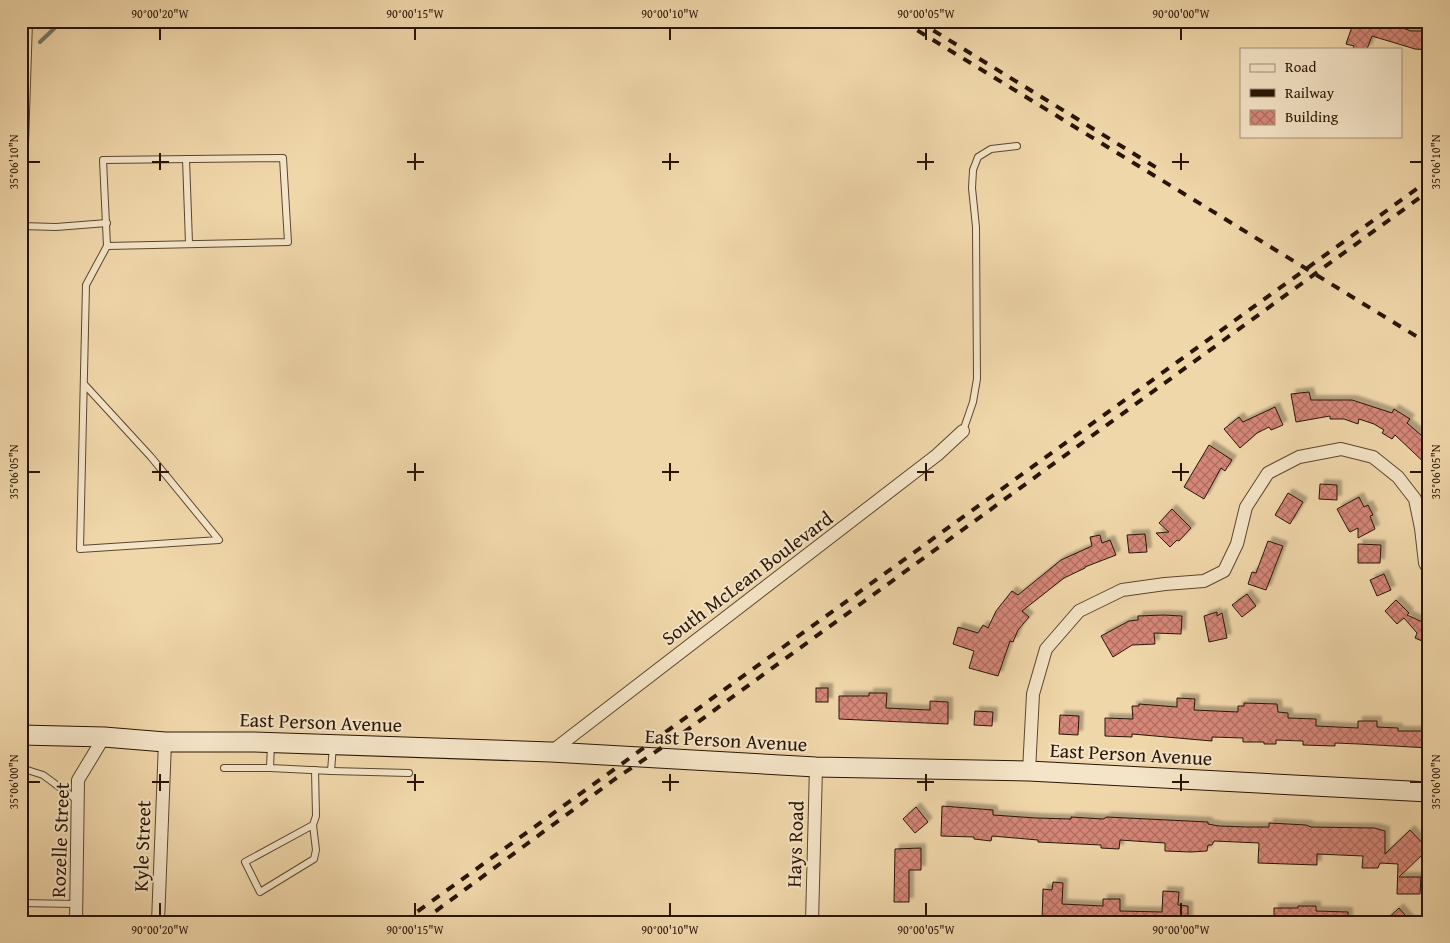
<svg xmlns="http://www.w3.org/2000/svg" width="1450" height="943" font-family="'Gentium Book Plus',serif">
	<defs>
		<pattern id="building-cross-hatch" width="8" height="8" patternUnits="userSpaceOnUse" patternTransform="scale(1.25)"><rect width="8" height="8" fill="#d68779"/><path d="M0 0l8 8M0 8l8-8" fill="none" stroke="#ae6d61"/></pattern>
		<filter id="shadow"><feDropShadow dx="4.5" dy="-4.5" stdDeviation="1" flood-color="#0004"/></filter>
	</defs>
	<rect width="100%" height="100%" fill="#f0d7aa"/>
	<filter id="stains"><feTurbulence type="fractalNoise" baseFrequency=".004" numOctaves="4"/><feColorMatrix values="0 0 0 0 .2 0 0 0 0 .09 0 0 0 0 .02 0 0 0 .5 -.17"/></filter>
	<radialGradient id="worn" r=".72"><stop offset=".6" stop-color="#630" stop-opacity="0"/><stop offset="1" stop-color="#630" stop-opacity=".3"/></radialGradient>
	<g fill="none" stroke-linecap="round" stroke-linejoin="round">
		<g stroke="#6d7867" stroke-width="4">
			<polyline points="619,21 678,26 704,21"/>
			<polyline points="40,42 62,21"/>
		</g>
	</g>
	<g fill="url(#building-cross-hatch)" stroke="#291506" filter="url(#shadow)">
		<polygon points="1354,21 1384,21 1411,31 1423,31 1423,33 1426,33 1426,36 1429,36 1429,50 1415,49 1372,36 1367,49 1353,49 1354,46 1346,44"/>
		<polygon points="1309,392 1311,400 1352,400 1392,413 1394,409 1410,419 1407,423 1422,436 1429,430 1429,467 1395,435 1392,439 1382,433 1384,430 1374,424 1359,419 1358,424 1344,419 1330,419 1330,416 1296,422 1291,394"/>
		<polygon points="1275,407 1283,425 1271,430 1269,427 1257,433 1240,448 1224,429 1239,417 1243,422"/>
		<polygon points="1209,445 1232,460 1225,471 1221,468 1204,499 1184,487"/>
		<polygon points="1320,484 1337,485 1337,500 1319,499"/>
		<polygon points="1288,493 1303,502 1290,524 1275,515"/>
		<polygon points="1359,497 1364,507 1368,505 1373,515 1370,516 1375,529 1358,538 1358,528 1350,532 1349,531 1337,509"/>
		<polygon points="1172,509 1191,528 1179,541 1177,540 1170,547 1156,533 1169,532 1159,523"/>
		<polygon points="1145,534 1147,552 1129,553 1127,535"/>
		<polygon points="1100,535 1102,543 1110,540 1116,555 1085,567 1085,568 1064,578 1022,611 1029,617 1018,630 1013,642 1010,641 998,676 969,668 974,651 953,644 958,627 978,633 983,625 988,628 996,611 1012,591 1018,595 1061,560 1092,546 1090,537"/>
		<polygon points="1268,541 1283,546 1266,590 1248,584 1252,572 1256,573"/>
		<polygon points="1358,544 1381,545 1380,563 1358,563"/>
		<polygon points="1384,574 1391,590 1377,596 1370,580"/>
		<polygon points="1247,594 1256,606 1242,617 1232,605"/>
		<polygon points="1396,600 1409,613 1407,615 1429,625 1429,644 1415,638 1417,633 1404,618 1397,624 1385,611"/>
		<polygon points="1217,612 1217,616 1222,613 1227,638 1209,642 1204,616"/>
		<polygon points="1164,615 1182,616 1181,634 1154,633 1155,644 1132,645 1113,657 1101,636 1129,621 1138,620 1138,616"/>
		<rect x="816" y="688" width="12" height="14"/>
		<polygon points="869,693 887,693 886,708 930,710 930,701 948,702 948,724 839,719 839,696 869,696"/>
		<polygon points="1177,698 1195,699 1194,710 1238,712 1238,706 1244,706 1244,703 1277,704 1278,712 1288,713 1288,718 1316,719 1316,726 1358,728 1358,721 1377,721 1377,727 1398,728 1398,731 1429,731 1429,748 1359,744 1335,743 1335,746 1303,745 1303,741 1276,740 1276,744 1264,744 1264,742 1243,742 1243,738 1212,737 1212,741 1132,734 1132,737 1105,736 1105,718 1133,719 1132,706 1139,706 1139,704 1177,707"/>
		<polygon points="975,711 993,712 992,726 974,725"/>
		<polygon points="1060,715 1079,716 1078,735 1059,734"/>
		<polygon points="942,806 993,810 993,815 1036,818 1071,819 1071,817 1103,819 1107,817 1208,822 1208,824 1219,826 1248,827 1269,827 1269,823 1306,825 1311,827 1374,828 1385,831 1385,854 1410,830 1426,847 1421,852 1423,854 1399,877 1421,877 1420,894 1397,894 1398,864 1380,863 1378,868 1362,868 1363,856 1317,854 1317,865 1258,863 1259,843 1214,841 1212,845 1208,845 1207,851 1191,852 1165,851 1165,843 1120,840 1119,849 1101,848 1101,845 1038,842 1038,840 992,836 991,841 974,839 974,837 941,836"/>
		<polygon points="916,807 928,822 915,833 903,819"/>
		<polygon points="921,848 921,870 909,870 909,902 894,902 895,849"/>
		<polygon points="1053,882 1063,883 1062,904 1103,906 1103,899 1120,899 1120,911 1162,912 1163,891 1179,892 1178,905 1188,906 1188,922 1042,922 1043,889 1052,890"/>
		<polygon points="1298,906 1316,906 1316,911 1348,912 1348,922 1274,922 1274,908 1298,908"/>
		<polygon points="1399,908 1411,922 1384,922"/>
	</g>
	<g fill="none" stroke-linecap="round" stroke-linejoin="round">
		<defs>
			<g id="lane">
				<polygon points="283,158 288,242 107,246 103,160"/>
				<polyline points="186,159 189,243"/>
				<polyline points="21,226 56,227 107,223"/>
				<polyline points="84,384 151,457 219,540 80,549 86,285 107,246"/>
				<polyline points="963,431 973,402 977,379 976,227 972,188 973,170 978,157 991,149 1017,146"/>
				<polyline points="271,744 270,768 331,771 333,746"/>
				<polyline points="21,768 43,775 77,800"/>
				<polyline points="224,768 270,768"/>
				<polyline points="331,771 409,773"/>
				<polyline points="313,825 316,850 314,859 260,892 245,862 313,825 316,816 315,770"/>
				<polyline points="21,903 76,904"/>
			</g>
			<g id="street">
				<polyline points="21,174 26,21"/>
				<polyline points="551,752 937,455 963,431"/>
				<polyline points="1029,771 1033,694 1046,649 1079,611 1122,590 1165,584 1204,581 1224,571 1237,544 1246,507 1268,473 1299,457 1341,449 1373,457 1398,477 1415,499 1421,528 1425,563 1429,570"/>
				<polyline points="76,922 78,780 104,737"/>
				<polyline points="158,922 165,742"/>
				<polyline points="812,922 816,767"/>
			</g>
			<polyline id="secondary" points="21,735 104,737 165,742 254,742 551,752 816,767 1029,771 1429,792"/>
		</defs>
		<use href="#lane" stroke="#5b462f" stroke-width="8"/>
		<use href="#street" stroke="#5b462f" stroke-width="14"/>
		<use href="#secondary" stroke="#291506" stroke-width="21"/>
		<use href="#lane" stroke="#f5e5c8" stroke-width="6"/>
		<use href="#street" stroke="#f5e5c8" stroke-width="12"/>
		<use href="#secondary" stroke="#f5e5c8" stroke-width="19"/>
		<g stroke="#291506" stroke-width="4" stroke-dasharray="9 9" stroke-linecap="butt">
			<polyline points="902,21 1429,344"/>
			<polyline points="918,21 1157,168"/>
			<polyline points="403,922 1429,180"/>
			<polyline points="421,922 615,779 676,738 1429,191"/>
		</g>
	</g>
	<path fill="none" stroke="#291506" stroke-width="2" d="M160,28V40M415,28V40M670,28V40M926,28V40M1181,28V40M160,153V170M415,153V170M670,153V170M926,153V170M1181,153V170M28,162H40M152,162H169M407,162H424M662,162H679M917,162H934M1172,162H1189M1410,162H1422M160,463V481M415,463V481M670,463V481M926,463V481M1181,463V481M28,472H40M152,472H169M407,472H424M662,472H679M917,472H934M1172,472H1189M1410,472H1422M160,774V791M415,774V791M670,774V791M926,774V791M1181,774V791M28,782H40M152,782H169M407,782H424M662,782H679M917,782H934M1172,782H1189M1410,782H1422M160,903V916M415,903V916M670,903V916M926,903V916M1181,903V916"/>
	<g text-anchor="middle" stroke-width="4" stroke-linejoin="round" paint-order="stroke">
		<g font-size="20" fill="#291506" stroke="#f5e5c8">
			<text transform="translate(747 578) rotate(-37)" y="7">South McLean Boulevard</text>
			<text transform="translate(321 722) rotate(2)" y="7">East Person Avenue</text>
			<text transform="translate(726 740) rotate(3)" y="7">East Person Avenue</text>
			<text transform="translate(1131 754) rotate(3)" y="7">East Person Avenue</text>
			<text transform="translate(60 840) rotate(-88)" y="7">Rozelle Street</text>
			<text transform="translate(795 844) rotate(-88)" y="7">Hays Road</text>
			<text transform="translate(142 846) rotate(-88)" y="7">Kyle Street</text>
		</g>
	</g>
	<rect width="1450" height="943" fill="none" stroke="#f0d7aa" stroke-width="55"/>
	<rect x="1240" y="48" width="162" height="90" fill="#f5e5c8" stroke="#a3927a"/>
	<rect x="1250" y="64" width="25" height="8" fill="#f5e5c8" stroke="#a3927a"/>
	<text x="1285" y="72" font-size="15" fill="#291506">Road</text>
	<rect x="1250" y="89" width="25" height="8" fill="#291506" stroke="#a3927a"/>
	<text x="1285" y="98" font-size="15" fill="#291506">Railway</text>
	<rect x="1250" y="110" width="25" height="15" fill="url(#building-cross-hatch)" stroke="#a3927a"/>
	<text x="1285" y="122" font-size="15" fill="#291506">Building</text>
	<rect x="28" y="28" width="1394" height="888" fill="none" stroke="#291506" stroke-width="2"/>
	<g font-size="12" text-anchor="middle" fill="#291506">
		<text x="160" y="18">90°00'20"W</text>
		<text x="415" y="18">90°00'15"W</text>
		<text x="670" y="18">90°00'10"W</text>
		<text x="926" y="18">90°00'05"W</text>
		<text x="1181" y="18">90°00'00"W</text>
		<text transform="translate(14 162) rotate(-90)" y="4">35°06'10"N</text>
		<text transform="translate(1436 162) rotate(-90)" y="4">35°06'10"N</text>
		<text transform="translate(14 472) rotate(-90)" y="4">35°06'05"N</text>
		<text transform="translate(1436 472) rotate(-90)" y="4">35°06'05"N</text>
		<text transform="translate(14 782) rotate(-90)" y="4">35°06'00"N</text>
		<text transform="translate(1436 782) rotate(-90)" y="4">35°06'00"N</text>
		<text x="160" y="934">90°00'20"W</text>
		<text x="415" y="934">90°00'15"W</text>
		<text x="670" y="934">90°00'10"W</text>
		<text x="926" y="934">90°00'05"W</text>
		<text x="1181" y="934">90°00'00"W</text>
	</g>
	<rect width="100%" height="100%" filter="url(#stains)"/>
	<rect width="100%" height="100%" fill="url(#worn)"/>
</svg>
